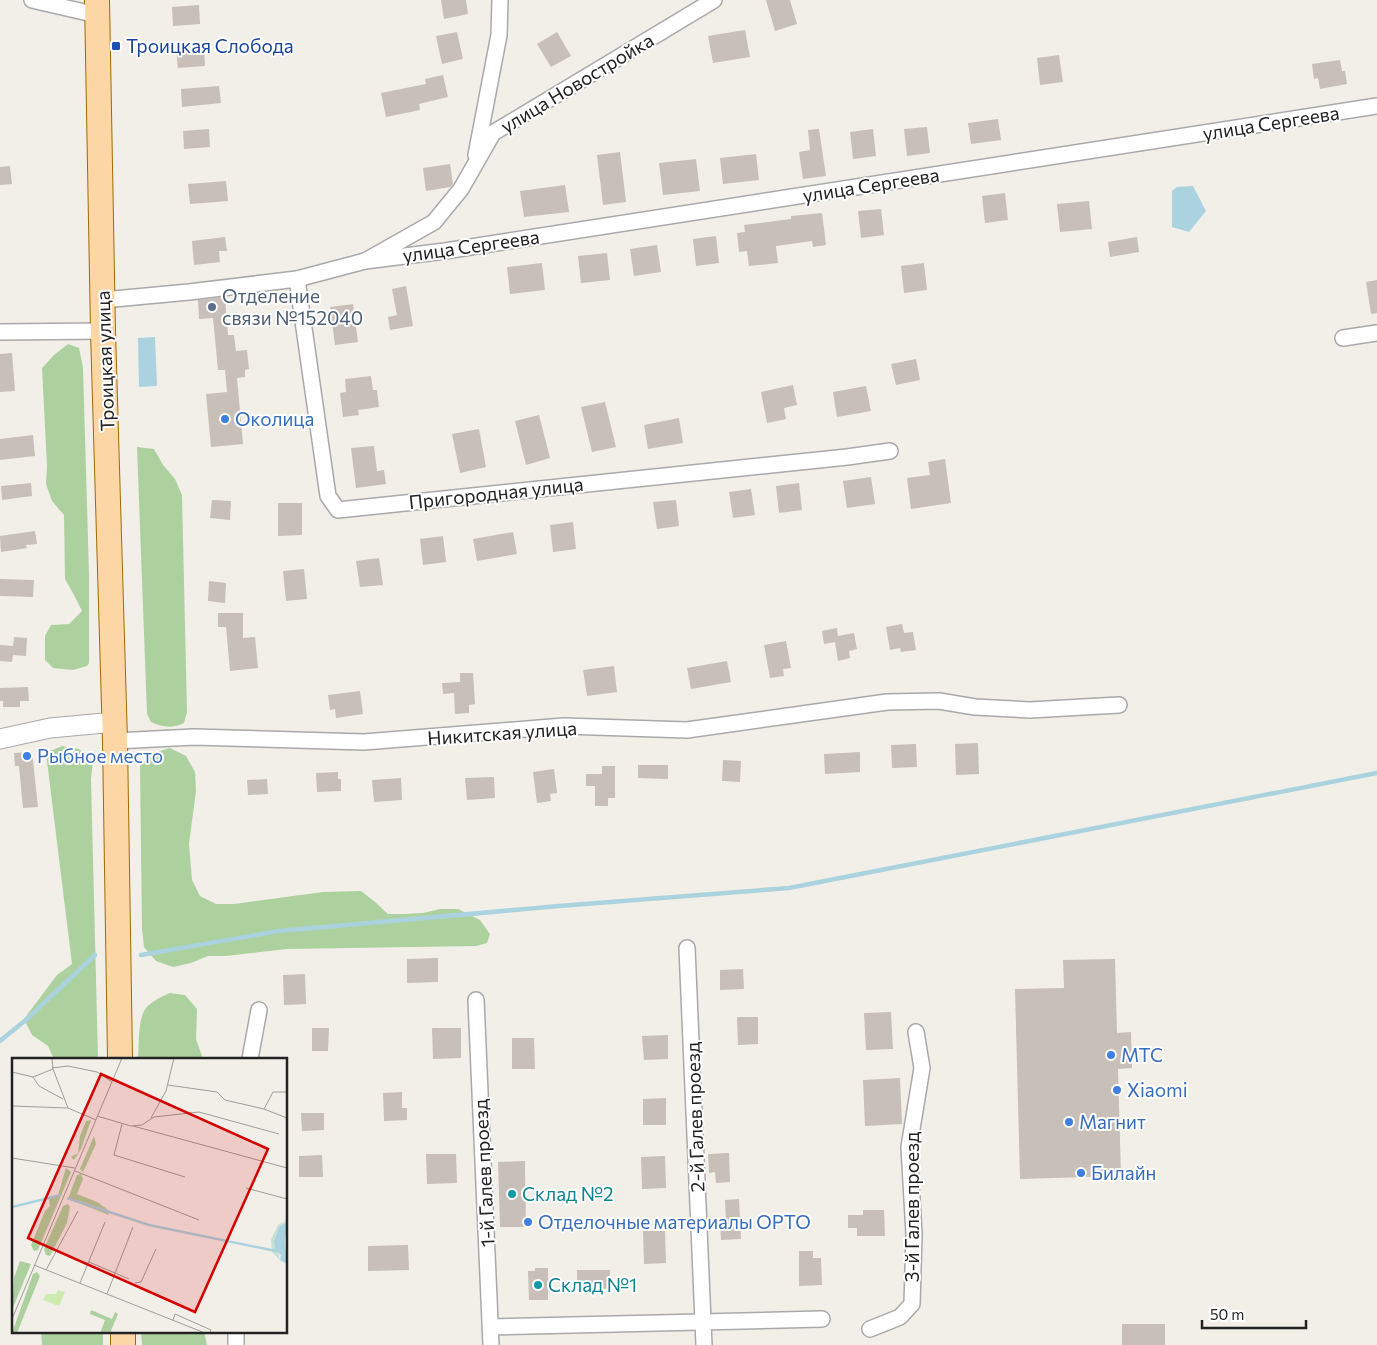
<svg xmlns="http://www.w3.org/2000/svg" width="1377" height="1345" font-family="Commissioner,sans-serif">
	<rect width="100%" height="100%" fill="#f2efe9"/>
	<g fill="#add19e">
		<polygon points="68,344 79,348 83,368 89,574 89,663 87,666 73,670 53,668 45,660 45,636 51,625 69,624 82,611 74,595 65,579 64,515 52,501 46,484 47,466 42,368 54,355"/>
		<path d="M137,447L154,449L163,465L175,479L182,495L187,712L184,723C171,729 163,727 151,722L147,714Z"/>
		<polygon points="62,746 79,749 93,761 91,779 98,1059 54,1059 48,1046 32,1035 24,1019 57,975 72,964 46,753"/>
		<polygon points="170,748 186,756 195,772 196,791 189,844 192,880 200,896 216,904 234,904 323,892 361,891 375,902 388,914 405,914 423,913 440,909 458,909 480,920 490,934 487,943 476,946 287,949 226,956 208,956 191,963 173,967 156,961 144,947 142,929 140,766 153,753"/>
		<path d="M170,993L185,995L197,1009L196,1039L203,1059H138C139,1046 138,1022 144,1011C149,1002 161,997 170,993Z"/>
		<polygon points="41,1331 103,1331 103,1345 42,1345"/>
		<polygon points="141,1331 204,1331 207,1345 142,1345"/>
	</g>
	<g fill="#aad3df">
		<polygon points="1193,186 1206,211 1189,232 1172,227 1172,191 1177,187"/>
		<polygon points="155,337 157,386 139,387 138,338"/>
	</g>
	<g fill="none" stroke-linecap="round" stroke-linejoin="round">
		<g stroke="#aad3df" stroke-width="4.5">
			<polyline points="141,955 279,931 559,906 789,888 1377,773"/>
			<polyline points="0,1041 27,1019 95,955"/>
		</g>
	</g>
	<g fill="#c7bfb8">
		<polygon points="441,0 466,0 468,14 444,19"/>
		<polygon points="766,0 790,0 797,24 775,31"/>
		<polygon points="199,5 200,24 173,26 172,7"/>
		<polygon points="745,30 750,57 713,63 708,36"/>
		<polygon points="457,32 463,59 442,64 436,36"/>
		<polygon points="557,32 571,56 551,67 537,44"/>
		<polygon points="204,48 205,66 178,68 176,50"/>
		<polygon points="1059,55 1063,82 1040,85 1037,58"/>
		<polygon points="1340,60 1342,71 1345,71 1347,84 1320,89 1318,78 1314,79 1312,64"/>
		<polygon points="443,75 448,97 419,104 420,110 386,117 381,93 426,84 425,79"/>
		<polygon points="219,86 221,103 182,107 181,89"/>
		<polygon points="998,119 1001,140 971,144 968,123"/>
		<polygon points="927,127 930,153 907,156 904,129"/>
		<polygon points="209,129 210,147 184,149 183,131"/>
		<polygon points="819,129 826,176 803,179 799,152 810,150 808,130"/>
		<polygon points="873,129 876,156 853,159 850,132"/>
		<polygon points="620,152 626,202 603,205 597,155"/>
		<polygon points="756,154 759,180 723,184 720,158"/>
		<polygon points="696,159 700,191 663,195 659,163"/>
		<polygon points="450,164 453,184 450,187 426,191 423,168"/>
		<polygon points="10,166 12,184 0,185 0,167"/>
		<polygon points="226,181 228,201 190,204 188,184"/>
		<polygon points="565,185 569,212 524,217 520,191"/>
		<polygon points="1005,193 1008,220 985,223 982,196"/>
		<polygon points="1089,201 1092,229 1060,232 1057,204"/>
		<polygon points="881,209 884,235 861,238 858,211"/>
		<polygon points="822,213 826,245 813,247 812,241 776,246 778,263 749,266 747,251 739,252 737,233 745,232 744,225 791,219 791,216"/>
		<polygon points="716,236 719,263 696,266 693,239"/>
		<polygon points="225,237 227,251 219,251 220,262 194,265 192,241"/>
		<polygon points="1137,237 1139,252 1110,257 1108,242"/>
		<polygon points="657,245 661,272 634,276 630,249"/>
		<polygon points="607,253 610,280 581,283 578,256"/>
		<polygon points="542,263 545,290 510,294 507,267"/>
		<polygon points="924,263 927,290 904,293 901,266"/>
		<polygon points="1377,280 1377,313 1371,314 1366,282"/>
		<polygon points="406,286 413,326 390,330 388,317 397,315 392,289"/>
		<polygon points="225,297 228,335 234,335 236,351 247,350 249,369 245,370 245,377 237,378 243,444 211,447 206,394 227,392 225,370 218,370 213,318 199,319 198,300"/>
		<polygon points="353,304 358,342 335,345 330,307"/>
		<polygon points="12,353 15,391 0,392 0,354"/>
		<polygon points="916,359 920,380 896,385 891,364"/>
		<polygon points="371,376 373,390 377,390 379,407 358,410 359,415 343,417 340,393 346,392 345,379"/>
		<polygon points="793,385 797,405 784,408 786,419 767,423 761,392"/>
		<polygon points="866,386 871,411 837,417 833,392"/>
		<polygon points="605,402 616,447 592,452 581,407"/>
		<polygon points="539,415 550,458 526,465 515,421"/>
		<polygon points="679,418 683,443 648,449 644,425"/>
		<polygon points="479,429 486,467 460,473 452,434"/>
		<polygon points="33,435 35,456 0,460 0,439"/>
		<polygon points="374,446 377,471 384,470 386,484 356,488 351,448"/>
		<polygon points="945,459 951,503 911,509 907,478 930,475 928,462"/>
		<polygon points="871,477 875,504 847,508 843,481"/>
		<polygon points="31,483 32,496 2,500 1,486"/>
		<polygon points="799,483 802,510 779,513 776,486"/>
		<polygon points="751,489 755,515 733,518 729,492"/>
		<polygon points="212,500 231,501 230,520 210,518"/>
		<polygon points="676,500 679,526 657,529 653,502"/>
		<polygon points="278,503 302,503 302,535 278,536"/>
		<polygon points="573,522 576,549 553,552 550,525"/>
		<polygon points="35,531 37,544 26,545 27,548 1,552 0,536"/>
		<polygon points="513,532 517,554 477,561 473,539"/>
		<polygon points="443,536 446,562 423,565 420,539"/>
		<polygon points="379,558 383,585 360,587 356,561"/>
		<polygon points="304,569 307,599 286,601 283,571"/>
		<polygon points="0,579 34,580 33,597 0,596"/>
		<polygon points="209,581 226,583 225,603 208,601"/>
		<polygon points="218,613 243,613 243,638 255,637 258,668 230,671 226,627 218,627"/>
		<polygon points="902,624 904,633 913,632 916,650 901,652 900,648 890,650 886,627"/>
		<polygon points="837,628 838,636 854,633 857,649 849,651 850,658 838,661 835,642 824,644 822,631"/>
		<polygon points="14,637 27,638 26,656 13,655 12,662 0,661 0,645 13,646"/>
		<polygon points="786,641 791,668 783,669 784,676 770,678 764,645"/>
		<polygon points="727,661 731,682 691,689 687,668"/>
		<polygon points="614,666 617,692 587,696 583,670"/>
		<polygon points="460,673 473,673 475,704 469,705 469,713 455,714 454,693 443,694 442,683 460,682"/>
		<polygon points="28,687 29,701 20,701 20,707 3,707 3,701 0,701 0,688"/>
		<polygon points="360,691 363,714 336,718 335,709 330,710 328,695"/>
		<polygon points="978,743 979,774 956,775 955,744"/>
		<polygon points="916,744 917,767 892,768 891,745"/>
		<polygon points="32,752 38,807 23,808 19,766 15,766 14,753"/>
		<polygon points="860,752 860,772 825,774 824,754"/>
		<polygon points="723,760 741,761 740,782 722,781"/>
		<polygon points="638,765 668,765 668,779 638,778"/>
		<polygon points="602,766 615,766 615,798 608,798 608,806 595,806 595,786 586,786 586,774 602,774"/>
		<polygon points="554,769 557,793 550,794 551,801 537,803 533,772"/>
		<polygon points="338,772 338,779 341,779 341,791 317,792 316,773"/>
		<polygon points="494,777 495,798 467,800 465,778"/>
		<polygon points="401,778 402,800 374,802 372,780"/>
		<polygon points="267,779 268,794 248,795 247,780"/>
		<polygon points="438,958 438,982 407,983 407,959"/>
		<polygon points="1115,959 1117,1033 1131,1032 1132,1068 1118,1069 1121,1176 1020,1179 1015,989 1064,988 1063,960"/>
		<polygon points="743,969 744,989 720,990 720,970"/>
		<polygon points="305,974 306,1004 284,1005 283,975"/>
		<polygon points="891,1012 893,1049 866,1050 864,1013"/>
		<polygon points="737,1017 758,1017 758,1044 738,1045"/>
		<polygon points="312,1028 329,1028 328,1051 312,1051"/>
		<polygon points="432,1028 461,1028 461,1058 433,1059"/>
		<polygon points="668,1035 668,1059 644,1060 642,1036"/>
		<polygon points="512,1038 534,1038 535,1069 512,1069"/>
		<polygon points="900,1078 902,1124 865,1126 863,1080"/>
		<polygon points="402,1092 402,1108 407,1108 407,1120 384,1121 383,1093"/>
		<polygon points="666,1098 666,1125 643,1125 643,1099"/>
		<polygon points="301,1113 324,1113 324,1130 302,1131"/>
		<polygon points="729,1153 730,1182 716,1183 715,1172 709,1173 708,1154"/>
		<polygon points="426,1154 456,1154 457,1183 427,1184"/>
		<polygon points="322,1155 323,1177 299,1177 299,1156"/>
		<polygon points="665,1156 666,1188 642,1189 641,1157"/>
		<polygon points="525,1161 526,1227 500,1227 498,1162"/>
		<polygon points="739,1199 741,1239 721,1240 720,1221 726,1221 725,1200"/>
		<polygon points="863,1210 884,1210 885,1236 857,1236 857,1228 848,1228 848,1215 863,1215"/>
		<polygon points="643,1231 665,1231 666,1263 644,1264"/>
		<polygon points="408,1245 409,1270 368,1271 368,1246"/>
		<polygon points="799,1251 813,1251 813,1258 821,1258 822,1285 799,1286"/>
		<polygon points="535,1268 548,1268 548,1300 529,1300 528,1271 535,1271"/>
		<polygon points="577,1270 610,1270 610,1289 577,1288"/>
		<rect x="1122" y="1324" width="43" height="21"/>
	</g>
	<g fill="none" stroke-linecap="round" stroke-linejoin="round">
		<defs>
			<g id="minor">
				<polyline points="32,0 97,15"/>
				<polyline points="476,155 499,35 500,0"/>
				<polyline points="365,261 445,251 1377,106"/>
				<polyline points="297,279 328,496 338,510 847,457 890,451"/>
				<polyline points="103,300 189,292 297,279 365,261 434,222 461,189 493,133 714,0"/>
				<polyline points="0,332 103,331"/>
				<polyline points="1343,338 1377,333"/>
				<polyline points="115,741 194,737 364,742 564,726 687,730 887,702 939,701 975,707 1030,710 1119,705"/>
				<polyline points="687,948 704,1345"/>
				<polyline points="476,1000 491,1345"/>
				<polyline points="250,1059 259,1010"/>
				<polyline points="491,1327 822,1319"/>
				<polyline points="870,1329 900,1317 912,1304 914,1234 909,1147 922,1068 916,1032"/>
				<polyline points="236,1331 236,1345"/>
			</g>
			<polyline id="tertiary" points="0,739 50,728 115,722"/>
			<g id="primary">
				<polyline points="97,0 103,331 115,741 120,1059"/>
				<polyline points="123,1331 123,1345"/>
			</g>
		</defs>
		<use href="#minor" stroke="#a9a9a9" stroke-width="18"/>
		<use href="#tertiary" stroke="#a9a9a9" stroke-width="21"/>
		<use href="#primary" stroke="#a06b00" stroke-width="26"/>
		<use href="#minor" stroke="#fff" stroke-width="15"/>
		<use href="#tertiary" stroke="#fff" stroke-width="19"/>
		<use href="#primary" stroke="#fcd6a4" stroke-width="24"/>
	</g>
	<rect fill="#1a4fb4" stroke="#fff" stroke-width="2" x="111" y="41" width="10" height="10" rx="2.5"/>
	<circle fill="#5c6f8a" stroke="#fff" stroke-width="2" cx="212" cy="307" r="5"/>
	<g fill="#3f7fe0" stroke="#fff" stroke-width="2">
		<circle cx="225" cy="419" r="5"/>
		<circle cx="27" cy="756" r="5"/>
		<circle cx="1111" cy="1055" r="5"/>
		<circle cx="1117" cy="1090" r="5"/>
		<circle cx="1069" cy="1122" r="5"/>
		<circle cx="1081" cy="1173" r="5"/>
		<circle cx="528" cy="1222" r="5"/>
	</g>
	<g fill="#0f9aa8" stroke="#fff" stroke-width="2">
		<circle cx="512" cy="1194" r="5"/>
		<circle cx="538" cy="1285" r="5"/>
	</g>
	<g text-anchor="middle" stroke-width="4" stroke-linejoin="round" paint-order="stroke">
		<g font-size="19" fill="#164399" stroke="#fff" text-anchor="start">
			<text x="126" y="53">Троицкая Слобода</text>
		</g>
		<g font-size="19" fill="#222" stroke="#fff">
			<text transform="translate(577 83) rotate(-31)" y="7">улица Новостройка</text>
			<text transform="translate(1271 123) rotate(-9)" y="7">улица Сергеева</text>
			<text transform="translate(871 185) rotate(-9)" y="7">улица Сергеева</text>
			<text transform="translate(471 246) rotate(-8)" y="7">улица Сергеева</text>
			<text transform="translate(105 361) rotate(-92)" y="7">Троицкая улица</text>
			<text transform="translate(496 493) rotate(-6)" y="7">Пригородная улица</text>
			<text transform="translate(502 733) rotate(-4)" y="7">Никитская улица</text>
			<text transform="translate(695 1117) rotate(-92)" y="7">2-й Галев проезд</text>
			<text transform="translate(484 1173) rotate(-93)" y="7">1-й Галев проезд</text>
			<text transform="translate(912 1207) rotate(-90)" y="7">3-й Галев проезд</text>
		</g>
		<g font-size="19" fill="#4e5e75" stroke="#fff" text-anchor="start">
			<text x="222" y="303">Отделение<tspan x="222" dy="22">связи №152040</tspan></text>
		</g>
		<g font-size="19" fill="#366cbe" stroke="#fff" text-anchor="start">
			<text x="235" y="426">Околица</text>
			<text x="37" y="763">Рыбное место</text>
			<text x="1121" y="1062">МТС</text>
			<text x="1127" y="1097">Xiaomi</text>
			<text x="1079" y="1129">Магнит</text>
			<text x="1091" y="1180">Билайн</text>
			<text x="538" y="1229">Отделочные материалы ОРТО</text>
		</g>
		<g font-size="19" fill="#0d838f" stroke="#fff" text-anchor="start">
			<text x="522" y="1201">Склад №2</text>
			<text x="548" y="1292">Склад №1</text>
		</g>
	</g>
	<g transform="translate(12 1058)">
		<rect width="275" height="275" fill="#f2efe9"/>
		<path d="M46,232L53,234L47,248L31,242L34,236H44Z" fill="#cdebb0"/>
		<path d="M79,62L69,91L62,102L59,99L66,95L68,78L74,63ZM82,78L84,86L71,114L68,111ZM54,110L59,114L26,192L22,193L19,187L33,153L38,148L37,141L46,137ZM69,116L71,121L65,136L85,144L95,151L97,157L56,141L65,117ZM56,146L58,149L55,165L38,198L34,197L32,191L51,148ZM8,203L19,206L0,252L2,220ZM25,214L28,218L5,275H0L21,216ZM79,252L100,261L103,254L106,256L98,275H88L93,262L78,256Z" fill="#add19e"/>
		<path d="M275,162L267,169L263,182L268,202L275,209L260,194L259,182L266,167Z" fill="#c6e0d4"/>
		<path d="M275,163L273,185L275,206L268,202L269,197L264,193L262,184L267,169Z" fill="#aad3df"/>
		<path fill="none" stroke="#aad3df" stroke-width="2.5" d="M55,140L137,167L264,193M0,149L49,137"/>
		<path fill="none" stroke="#9f9d99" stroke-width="1" d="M40,0L41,11L56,50L84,62M40,10L56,8L85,14L100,24M0,14L21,19M21,19L27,28L51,41M21,19L41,11M156,27L205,34L213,42L252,51M275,34H261L252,51L275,60M0,48L56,50M85,58L119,68L130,67L142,59L187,54L267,76M139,60L154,33L162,0M110,66L102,97L173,119M121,68L275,110M0,100L63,110M63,113L187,162M234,130L275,141M77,204L117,221M22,207L193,275M34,212L66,153M68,225L93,164M123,225L129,224L144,191M95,236L121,169M0,261L110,0M161,262L163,256L199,272L198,275"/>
		<path fill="#d40000" fill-opacity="0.15" stroke="#d40000" stroke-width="2.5" d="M89,16L256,91L183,254L16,180Z"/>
		<rect width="275" height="275" fill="none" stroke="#222" stroke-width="2.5"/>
	</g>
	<path d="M1202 1320v8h104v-8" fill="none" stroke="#222222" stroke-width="2.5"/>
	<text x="1210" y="1320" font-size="15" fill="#222222" stroke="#ffffff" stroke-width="4" paint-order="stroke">50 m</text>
</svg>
